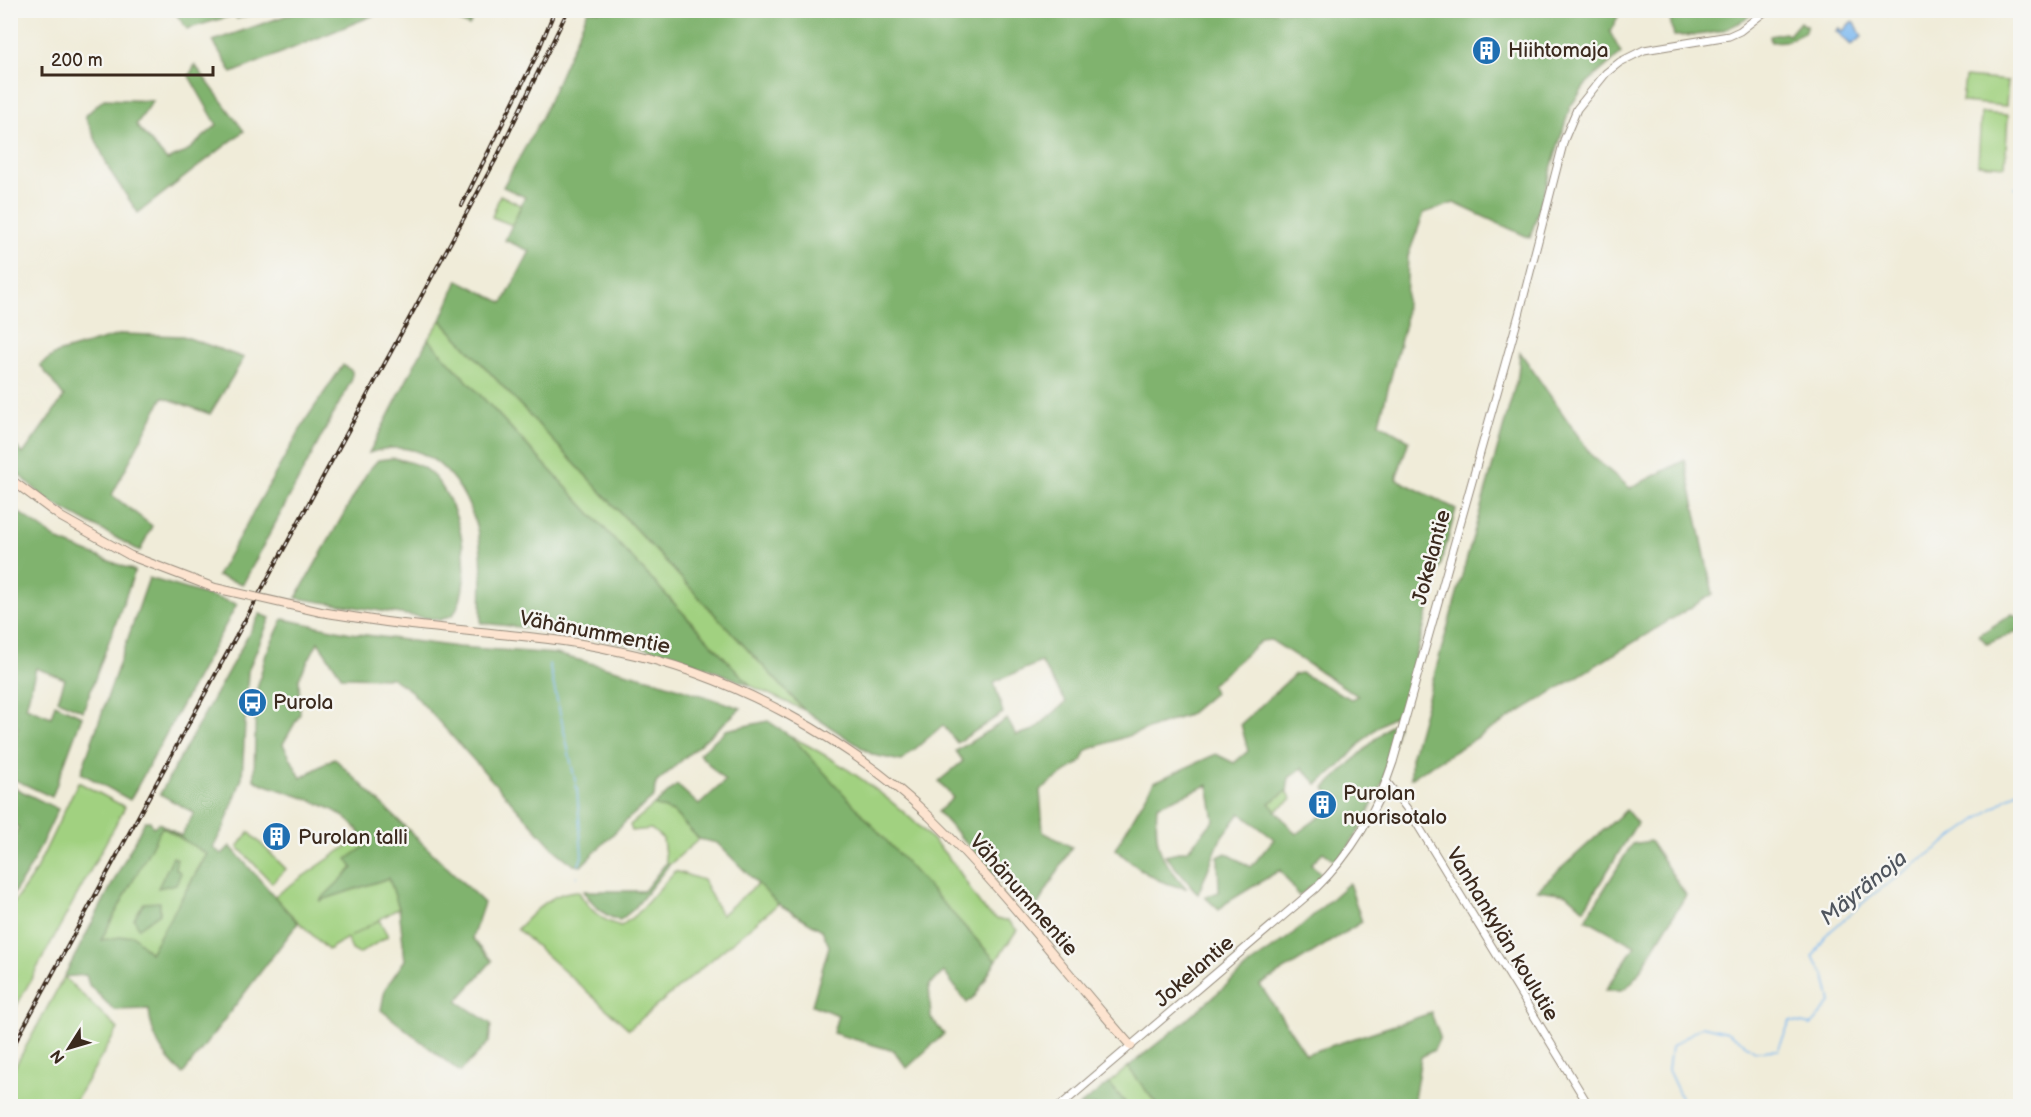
<svg xmlns="http://www.w3.org/2000/svg" width="2031" height="1117" font-family="'Balsamiq Sans',sans-serif">
	<rect width="100%" height="100%" fill="#f6f6f2"/>
	<filter id="ink" filterUnits="userSpaceOnUse"><feTurbulence type="fractalNoise" baseFrequency=".0167" numOctaves="2"/><feDisplacementMap in="SourceGraphic" scale="12" xChannelSelector="R" yChannelSelector="G"/><feConvolveMatrix kernelMatrix="1 2 1 2 8 2 1 2 1" color-interpolation-filters="sRGB"/></filter>
	<filter id="wash" filterUnits="userSpaceOnUse"><feTurbulence type="fractalNoise" baseFrequency=".008" numOctaves="4" result="noise"/><feDisplacementMap in="SourceGraphic" scale="24" xChannelSelector="R" yChannelSelector="G"/><feGaussianBlur stdDeviation="1.35" result="paint"/><feColorMatrix in="noise" values="0 0 0 0 0 0 0 0 0 0 0 0 0 0 0 0 0 1.4 0 .05"/><feComposite in="paint" operator="in"/></filter>
	<g filter="url(#wash)">
		<rect width="100%" height="100%" fill="#f0ecd9"/>
		<g fill="#a1d180" stroke="#6e7e4f" stroke-width="1.5">
			<polygon points="1965,77 2008,81 2006,106 1962,102"/>
			<polygon points="1981,113 2008,115 2005,166 1978,164"/>
			<polygon points="500,195 521,205 512,225 492,217"/>
			<polygon points="441,320 804,710 751,686 428,339"/>
			<path d="M790,736C850,766 915,814 956,867C971,886 981,921 1008,921L1017,930L996,961Z"/>
			<polygon points="78,782 125,807 11,1016 11,907 35,872"/>
			<polygon points="1287,791 1292,799 1275,811 1269,803"/>
			<polygon points="654,805 673,812 699,839 669,865 666,863 663,839 651,829 632,831 630,825"/>
			<polygon points="162,826 207,853 150,953 101,940"/>
			<polygon points="249,832 286,869 272,883 238,847"/>
			<polygon points="362,836 367,845 353,868 321,900 389,878 399,908 350,937 379,920 388,936 359,954 352,950 347,938 328,950 273,897"/>
			<path d="M675,871L703,880L721,915L759,883L778,904L629,1029L517,929C534,912 552,891 578,891C589,909 601,921 621,926L638,913Z"/>
			<polygon points="64,977 118,1029 72,1106 11,1106 11,1074"/>
			<polygon points="1128,1067 1158,1106 1128,1106 1109,1083"/>
		</g>
		<g fill="#80b36e" stroke="#5e6e46" stroke-width="1.5" fill-rule="evenodd">
			<polygon points="302,10 384,11 232,73 213,41"/>
			<polygon points="174,11 264,11 237,19 234,15 187,29"/>
			<polygon points="440,11 478,10 478,11 469,26"/>
			<path d="M588,11H1621L1610,32L1621,53L1587,83L1570,107L1530,238L1454,203L1424,213L1408,256L1405,324L1379,423L1409,440L1396,479L1456,509L1400,714C1363,729 1349,765 1317,784L1302,768L1289,778L1287,791L1269,803L1296,834L1337,804L1325,788L1390,725H1398L1385,778L1361,828L1338,863L1323,852L1311,864L1323,876L1299,896L1280,870L1226,903L1219,910L1205,897L1219,892L1218,857L1226,853L1251,867L1274,839L1240,813L1220,840L1198,894L1165,855L1188,850L1214,820L1208,785L1157,806C1154,849 1159,855 1186,888C1155,884 1138,868 1115,849L1154,782L1216,754L1234,763L1248,751L1241,724L1295,674L1301,673L1351,699L1358,696L1271,640L1261,641L1211,685L1214,693L1188,715L1087,750L1082,761L1040,790L1043,832L1072,847L1037,906L1022,905L938,812L953,798L939,781L963,761L956,751L1007,719L1016,735L1034,730L1066,702L1041,662L994,682L1003,713L957,743L943,725L901,761L873,755L804,710L441,320L458,280L503,303L530,251L505,240L525,197L503,187L541,119Z"/>
			<path d="M1668,11V10L1756,11C1727,34 1710,35 1674,36Z"/>
			<polygon points="1800,22 1807,26 1804,33 1787,41 1771,42 1770,36 1784,33 1789,35"/>
			<polygon points="195,65 244,131 138,213 110,171 85,116 104,99 153,101 136,125 167,160 186,152 217,125 189,76"/>
			<polygon points="122,334 183,336 244,358 210,414 163,397 112,495 152,526 140,551 47,500 11,467 11,441 23,454 64,397 40,365 57,353"/>
			<path d="M428,339L751,686C729,677 708,667 686,660C620,638 549,630 481,623C481,600 483,576 481,553C476,495 434,429 369,453Z"/>
			<polygon points="1520,352 1592,456 1630,488 1685,460 1713,594 1411,778 1411,758 1518,375"/>
			<polygon points="343,365 352,371 352,379 243,584 217,576 307,418"/>
			<path d="M394,458C406,461 420,464 429,472C461,499 477,579 453,615L440,620L296,598L368,471L378,460Z"/>
			<polygon points="11,507 61,542 135,571 83,711 58,700 65,679 36,668 26,707 51,717 55,704 82,716 52,797 11,778 11,751 18,727 10,725"/>
			<polygon points="149,578 237,604 130,800 81,773"/>
			<path d="M260,614L270,618L248,671L242,778L224,827L213,848L222,854L230,846L298,923L183,1074C162,1056 151,1036 149,1009L114,1010L89,985L86,975L64,977L145,821H150L153,827L159,823L181,836L194,813L160,794ZM162,827L207,854L150,953L133,935L101,940Z"/>
			<polygon points="2012,614 2020,618 2020,630 1987,644 1979,635"/>
			<path d="M283,619L351,633L458,647L556,654L651,679L741,708L656,783L654,797L628,819L581,866L574,865L556,851L411,691L392,678L342,677L318,642L299,678L300,714L283,744L301,778L334,758L484,903L472,938L492,961L457,1001L491,1024L489,1042L460,1072L381,1010L385,989L405,960L399,908L389,878L319,901L353,868L347,859L367,845C347,801 293,798 254,780L256,693L266,654Z"/>
			<polygon points="768,721 792,737 996,961 976,995 967,1003 944,972 929,985 931,1018 944,1034 907,1068 894,1051 833,1033 838,1015 812,1005 829,946 822,930 778,904 717,843 699,839 673,812 654,805 677,785 699,805 725,781 699,754 726,730"/>
			<polygon points="11,786 58,809 30,868 11,898 11,844 18,827 11,822"/>
			<polygon points="1626,810 1637,823 1584,909 1567,894 1537,890"/>
			<polygon points="1650,841 1686,895 1633,982 1622,990 1606,990 1635,946 1586,919 1632,844"/>
			<polygon points="173,857 177,859 175,868 181,873 176,884 158,888"/>
			<path d="M666,863L669,865L634,909L620,920C604,917 593,905 584,891H644Z"/>
			<polygon points="1349,883 1362,922 1260,985 1306,1054 1431,1013 1440,1037 1434,1050 1421,1057 1413,1106 1158,1106 1128,1067 1178,1027 1252,963 1289,937"/>
			<polygon points="160,902 160,913 139,928 134,919 144,903"/>
			<polygon points="1109,1083 1128,1106 1079,1106"/>
		</g>
		<polygon fill="#7eb9f0" stroke="#5c7287" stroke-width="1.5" points="1851,22 1855,22 1862,37 1851,45 1836,31 1839,28 1842,32"/>
		<g fill="none" stroke-linecap="round" stroke-linejoin="round">
			<g stroke="#7eb9f0" stroke-width="1.5">
				<polyline points="2014,187 2020,189"/>
				<polyline points="549,664 577,789 582,856 579,865"/>
				<polyline points="577,877 577,876"/>
				<polyline points="1685,1106 1668,1070 1671,1047 1702,1026 1727,1032 1755,1051 1778,1050 1790,1021 1811,1025 1831,1002 1825,976 1813,957 1826,935 1872,895 2020,789"/>
			</g>
		</g>
	</g>
	<g filter="url(#ink)">
		<g fill="none" stroke-linecap="round" stroke-linejoin="round">
			<defs>
				<g id="tertiary">
					<polyline points="1386,781 1411,814 1589,1106"/>
					<path d="M1060,1106L1316,888C1353,852 1377,811 1393,762L1520,311L1564,140L1577,109L1606,73L1620,62L1644,50L1729,36L1740,31L1767,10"/>
				</g>
				<g id="secondary">
					<polyline points="10,479 61,517 131,556"/>
					<path d="M321,612C348,616 375,621 403,624C475,633 547,635 618,651C730,674 848,738 930,817C1003,888 1064,970 1131,1046"/>
				</g>
			</defs>
			<use href="#tertiary" stroke="#968b7c" stroke-width="9"/>
			<use href="#secondary" stroke="#968b7c" stroke-width="10"/>
			<use href="#tertiary" stroke="#fff" stroke-width="7"/>
			<use href="#secondary" stroke="#fde4d0" stroke-width="8"/>
			<defs>
				<g id="rail">
					<polyline points="462,205 537,54 555,10"/>
					<polyline points="10,1052 496,159 568,10"/>
				</g>
			</defs>
			<use href="#rail" stroke="#3b2a1e" stroke-width="4"/>
			<use href="#rail" stroke="#f6f6f2" stroke-width="1.5" stroke-dasharray="4.5" stroke-linecap="butt"/>
			<defs>
				<polyline id="secondary-bridge" points="131,556 215,588 321,612"/>
			</defs>
			<use href="#secondary-bridge" stroke="#968b7c" stroke-width="10" stroke-linecap="butt"/>
			<use href="#secondary-bridge" stroke="#fde4d0" stroke-width="8"/>
		</g>
	</g>
	<defs>
		<symbol id="building-disc" viewBox="-11 -11 22 22"><circle r="9.5" fill="#1f6fb2" stroke="#f6f6f2"/><path d="M-4-6H4V6H1V3H-1V6H-4ZM-2.5-4.3h1.7v1.8h-1.7ZM.8-4.3h1.7v1.8H.8ZM-2.5-1h1.7V.8h-1.7ZM.8-1h1.7V.8H.8Z" fill="#fff"/></symbol>
		<symbol id="bus-disc" viewBox="-11 -11 22 22"><circle r="9.5" fill="#1f6fb2" stroke="#f6f6f2"/><path d="M-5-6H5V4H4V6H2V4H-2V6H-4V4H-5ZM-3.5-4V0h7V-4ZM-3.5 1.2v1.5H-2V1.2ZM2 1.2v1.5H3.5V1.2Z" fill="#fff"/></symbol>
	</defs>
	<g fill-rule="evenodd">
		<use href="#building-disc" x="1470" y="34" width="33" height="33"/>
		<use href="#bus-disc" x="236" y="686" width="33" height="33"/>
		<use href="#building-disc" x="1306" y="788" width="33" height="33"/>
		<use href="#building-disc" x="260" y="820" width="33" height="33"/>
	</g>
	<g text-anchor="middle" stroke-width="5" stroke-linejoin="round" paint-order="stroke">
		<g font-size="21" fill="#3b2a1e" stroke="#f6f6f2" text-anchor="start">
			<text x="1508" y="57">Hiihtomaja</text>
			<text x="273" y="709">Purola</text>
			<text x="1343" y="800">Purolan<tspan x="1343" dy="24">nuorisotalo</tspan></text>
			<text x="298" y="844">Purolan talli</text>
		</g>
		<g font-size="21" fill="#3b2a1e" stroke="#f6f6f2">
			<text transform="translate(1431 557) rotate(-75)" y="7">Jokelantie</text>
			<text transform="translate(595 632) rotate(11)" y="7">Vähänummentie</text>
			<text transform="translate(1024 895) rotate(49)" y="7">Vähänummentie</text>
			<text transform="translate(1503 934) rotate(59)" y="7">Vanhankylän koulutie</text>
			<text transform="translate(1194 971) rotate(-41)" y="7">Jokelantie</text>
		</g>
		<g font-size="22" font-style="italic" fill="#4f555d" stroke="#f6f6f2">
			<text transform="translate(1863 887) rotate(-39)" y="8">Mäyränoja</text>
		</g>
	</g>
	<rect width="2031" height="1117" fill="none" stroke="#f6f6f2" stroke-width="36"/>
	<g transform="translate(69 1048) rotate(233)" stroke="#f6f6f2" stroke-width="4.5" paint-order="stroke">
	<path d="M0-4.5L10 22L0 15L-10 22Z" fill="#3b2a1e"/>
	<text y="-9" font-size="16" font-weight="bold" text-anchor="middle" fill="#3b2a1e">N</text>
	</g>
	<path d="M42 66v9h171v-9" fill="none" stroke="#3b2a1e" stroke-width="3"/>
	<text x="51" y="66" font-size="18" fill="#3b2a1e" stroke="#f6f6f2" stroke-width="4.5" paint-order="stroke">200 m</text>
</svg>
